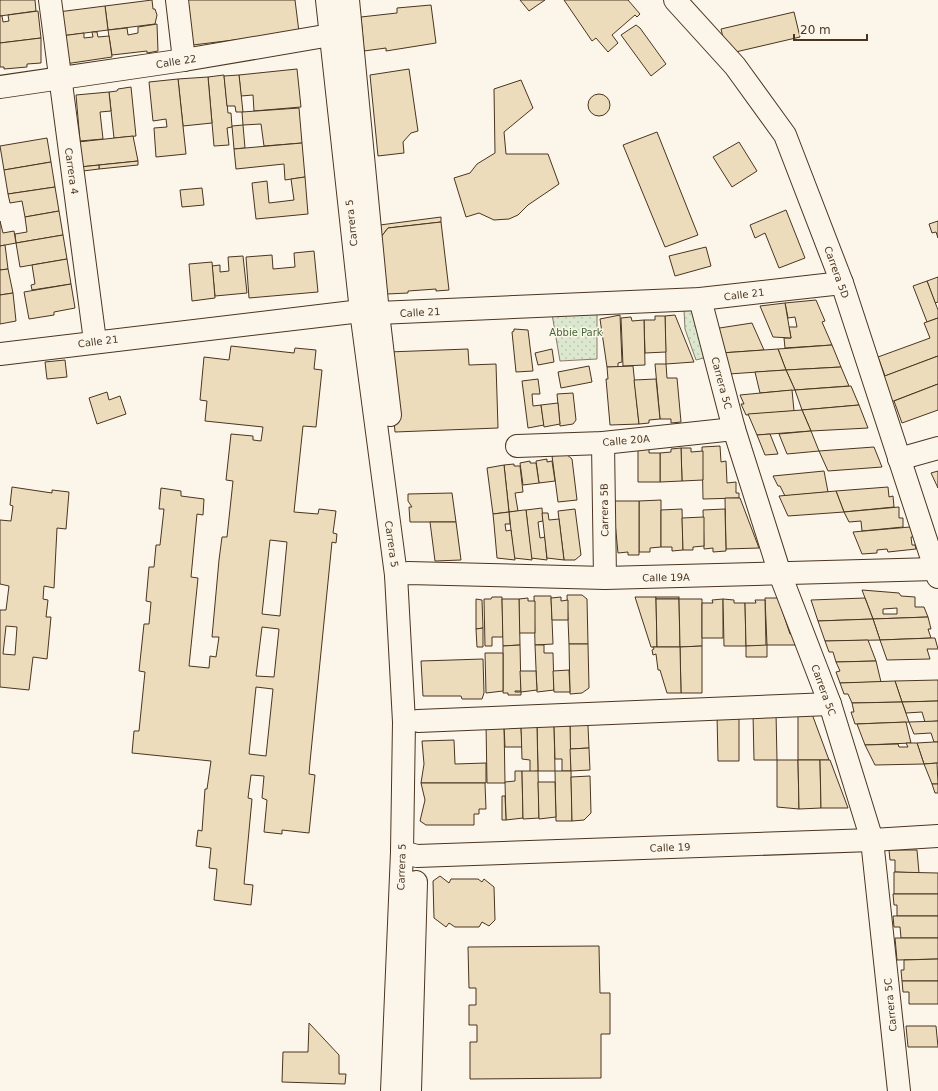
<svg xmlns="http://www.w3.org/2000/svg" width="938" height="1091" font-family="'DejaVu Sans',sans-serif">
	<defs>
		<pattern id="park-dots" width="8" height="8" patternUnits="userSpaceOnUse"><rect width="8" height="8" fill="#dce7d0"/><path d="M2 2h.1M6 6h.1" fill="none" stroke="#bec7b2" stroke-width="1.8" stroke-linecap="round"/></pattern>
	</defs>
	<rect width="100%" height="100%" fill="#fbf6e9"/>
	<polygon fill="url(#park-dots)" stroke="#887966" points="697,307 711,356 696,360 685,329 684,310 597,311 597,359 560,361 552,314 596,308"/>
	<g fill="#ecdcbc" stroke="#4a3520" fill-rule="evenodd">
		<polygon points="0,0 35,0 36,11 0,16"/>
		<polygon points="152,0 153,9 155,9 157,15 155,24 108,30 105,6"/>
		<polygon points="188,0 295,0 299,32 193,45"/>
		<polygon points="520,0 545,0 529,11"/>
		<polygon points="564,0 628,0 640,14 637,17 635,15 612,35 618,43 608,52 596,38 592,41"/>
		<polygon points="431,5 436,43 386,51 386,48 364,51 361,17 397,13 397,8"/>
		<polygon points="105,6 108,30 61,36 58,12"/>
		<polygon points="38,11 41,38 0,43 0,16 2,16 3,22 9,21 8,15"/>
		<polygon points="794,12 800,37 727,54 721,29"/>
		<polygon points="157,24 158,51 147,53 147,51 112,55 108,30 127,28 128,35 138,33 138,27"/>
		<polygon points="636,25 640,28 666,64 651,76 621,35"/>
		<polygon points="92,32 97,32 98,37 109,36 112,57 65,64 61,36 84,33 84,38 93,37"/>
		<polygon points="41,38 41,63 27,64 27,67 4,69 4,67 0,67 0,43"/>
		<polygon points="297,69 301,107 254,111 253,95 241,96 239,75"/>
		<polygon points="409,69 418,131 411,133 403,142 404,153 378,156 370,75"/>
		<polygon points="224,75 228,113 231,113 232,127 227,128 229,145 214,146 208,77"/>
		<polygon points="239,75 243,112 236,112 235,106 227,106 224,76"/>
		<polygon points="208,77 212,123 183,126 178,79"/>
		<polygon points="178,79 186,154 156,157 154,128 167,127 166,119 153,121 149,82"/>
		<polygon points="521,80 533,108 504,132 506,154 548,154 559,184 528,205 518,215 509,219 494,220 479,213 466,217 454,178 470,173 477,164 495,153 494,89"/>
		<polygon points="131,87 136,136 114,138 109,92 117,91 118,89"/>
		<polygon points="109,92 111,111 100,112 103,139 80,141 76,95"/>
		<circle cx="599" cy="105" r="11"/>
		<polygon points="299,108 302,143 264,146 261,124 243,125 242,112"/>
		<polygon points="243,125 245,148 234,149 232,126"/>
		<polygon points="657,132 698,235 665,247 623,145"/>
		<polygon points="133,136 138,161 80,167 78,142"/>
		<polygon points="47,138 51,162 4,170 0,146"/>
		<polygon points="739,142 757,171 732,187 713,157"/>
		<polygon points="302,143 305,177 285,180 284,164 236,169 234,149"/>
		<polygon points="138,161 138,165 99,169 99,165"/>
		<polygon points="51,162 55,187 8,194 4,170"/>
		<polygon points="99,165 99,169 83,171 80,167"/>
		<polygon points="305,177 308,214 256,219 252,183 267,181 269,203 294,200 291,179"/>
		<polygon points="55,187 59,211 25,217 22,201 10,203 8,194"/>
		<polygon points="202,188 204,205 182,207 180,190"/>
		<polygon points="786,210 805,258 779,268 765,233 755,238 750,225"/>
		<polygon points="59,211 63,235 16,243 15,234 27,232 25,217"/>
		<polygon points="441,217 441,222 388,228 381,237 380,225"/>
		<polygon points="0,221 3,233 14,231 16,243 0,246"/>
		<polygon points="938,221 938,238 936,232 932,233 929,224"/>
		<polygon points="441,222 449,290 436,291 436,289 408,291 408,293 387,294 381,237 388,228"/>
		<polygon points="63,235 67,259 20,267 16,243"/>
		<polygon points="5,245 8,269 0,270 0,246"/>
		<polygon points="706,247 711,266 675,276 669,256"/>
		<polygon points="314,251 318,292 249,298 246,257 272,255 273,269 295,267 294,253"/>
		<polygon points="243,256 247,293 215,296 212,266 220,265 220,272 229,271 228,257"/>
		<polygon points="67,259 71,284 32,290 31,285 35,284 32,265"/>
		<polygon points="212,262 215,298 192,301 189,264"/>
		<polygon points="8,269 13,293 0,295 0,270"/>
		<polygon points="938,277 938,302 935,303 927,281"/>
		<polygon points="927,281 938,310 938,318 927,322 913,286"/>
		<polygon points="71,284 75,308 54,312 54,315 29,319 24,292"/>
		<polygon points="13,293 16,321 0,324 0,295"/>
		<polygon points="816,300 825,321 822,322 832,345 785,348 784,338 791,338 789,327 797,327 795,317 788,318 785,303"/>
		<polygon points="785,303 791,338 773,337 760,306"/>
		<polygon points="620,315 622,362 618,363 618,367 607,367 600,319"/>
		<polygon points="675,315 694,362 666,364 665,316"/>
		<polygon points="655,316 665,316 666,352 645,353 644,320 655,320"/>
		<polygon points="631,317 632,321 644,320 645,365 623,366 621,318"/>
		<polygon points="938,318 938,356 885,376 878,357 930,338 924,323"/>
		<polygon points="752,323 764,350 721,353 713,329"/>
		<polygon points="514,329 528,330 533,371 516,372 512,332 514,331"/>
		<polygon points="832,345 841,367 786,370 778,349"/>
		<path d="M231,346L294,353L295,348L316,350L314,369L322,370L316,427L303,426L294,512L318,514L319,509L336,511L333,533L337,534L336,543L332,542L310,762L309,774L315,775L309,833L282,830V834L264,832L267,800L262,798L264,776L251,775L248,798L252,799L244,884L253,885L251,905L214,900L217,869L209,868L211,848L196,846L198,830L202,831L205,789H207L211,761L132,753L134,731H139L145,672L139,671L144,624H149L151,602L146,601L149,567H154L156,545H160L164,509H159L161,488L181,491V496L204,499L203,515L197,514L191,577L198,578L189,666L209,668L210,656L216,657L219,637H212L219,560L222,537H227L233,481L226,480L231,434L253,436V440L261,441L263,427L205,421L207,401L200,400L204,357L229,360ZM270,540L287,542L280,616L262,614ZM262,627L279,629L274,677L256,676ZM256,687L273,689L266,756L249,754Z"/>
		<polygon points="468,349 469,365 496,364 498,428 395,432 388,352"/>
		<polygon points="552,349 554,362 538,365 535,353"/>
		<polygon points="778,349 786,370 729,374 721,353"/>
		<polygon points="938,356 938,384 891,402 882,377"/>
		<polygon points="65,360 67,377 47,379 45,362"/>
		<polygon points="655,364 666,364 667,378 677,378 681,422 671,423 671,419 660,419"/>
		<polygon points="589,366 592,382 561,388 558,372"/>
		<polygon points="633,366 639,424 610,425 606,379 608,379 607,367"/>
		<polygon points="841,367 849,386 795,390 786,370"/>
		<polygon points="786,370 795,390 760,393 755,372"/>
		<polygon points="538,379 540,394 532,394 533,406 541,405 544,425 528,428 522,381"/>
		<polygon points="656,379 660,419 649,420 649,423 639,424 634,380"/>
		<polygon points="938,384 938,410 902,423 894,401"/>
		<polygon points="851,386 859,405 802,410 795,390"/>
		<polygon points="792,390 794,411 746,415 741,404 744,404 740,395"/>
		<polygon points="107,392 109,400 120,396 126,414 97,424 89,398"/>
		<polygon points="573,393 576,420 573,424 560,426 557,394"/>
		<polygon points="558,403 560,424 544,427 541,405"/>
		<polygon points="859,405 868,428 811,431 802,410"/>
		<polygon points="802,410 811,431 757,435 748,414"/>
		<polygon points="811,431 819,451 787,454 779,434"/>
		<polygon points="770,434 778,454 765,455 757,435"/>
		<polygon points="720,446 721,462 726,461 727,483 736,482 736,493 739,493 739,498 703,499 702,447"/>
		<polygon points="874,447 882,467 828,471 819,451"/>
		<polygon points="681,448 691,448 691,452 703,451 703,480 682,481"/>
		<polygon points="681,448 682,481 660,482 660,453 671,452 671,449"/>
		<polygon points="649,449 649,453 660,453 660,482 638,482 638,450"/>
		<polygon points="566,454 572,459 577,500 558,502 552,456"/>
		<polygon points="547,459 547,462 552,461 555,481 539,483 536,461"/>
		<polygon points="530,461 530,463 536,463 539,483 523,485 520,463"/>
		<polygon points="514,464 514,466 520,466 523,492 515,493 518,511 509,512 504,465"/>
		<polygon points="504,465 509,512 493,514 487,468"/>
		<polygon points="824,471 828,492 785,496 780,486 778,486 773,476"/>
		<polygon points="938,471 938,488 931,473"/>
		<path d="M12,487L52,493V490L69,492L66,529L57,528L54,588L44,586L43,599L48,600L46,617H51L47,659L33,657L29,690L0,687V610H6L9,586L0,584V520L11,521L13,506L10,505ZM6,626L17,627L15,655L3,654Z"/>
		<polygon points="888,487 889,497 893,496 894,507 844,512 836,491"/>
		<polygon points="836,491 844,512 788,516 779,496"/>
		<polygon points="452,493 456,522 410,522 409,507 412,507 408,501 408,494"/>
		<polygon points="725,498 740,498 759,548 726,549"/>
		<polygon points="661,500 661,547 650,548 650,552 639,552 639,501"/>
		<polygon points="613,501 639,501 639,555 628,555 628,552 618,553"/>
		<polygon points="899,507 899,518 903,518 903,527 862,531 861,521 849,522 844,512"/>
		<polygon points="542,508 543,521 538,522 540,538 545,537 547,560 531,558 526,510"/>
		<polygon points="575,509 581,555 575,560 564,560 558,511"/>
		<polygon points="682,509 683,550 672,551 672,547 661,547 661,510"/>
		<polygon points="725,509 726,551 713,552 713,548 704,549 703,510"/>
		<polygon points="524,510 526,510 532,560 514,558 509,512"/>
		<polygon points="509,512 510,524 505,524 506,531 511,530 515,560 497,558 494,524 493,514"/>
		<polygon points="542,513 548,513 549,520 559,519 564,560 547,558"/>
		<polygon points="704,517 704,546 693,547 693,550 683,550 682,518"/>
		<polygon points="430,522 456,522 461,560 435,561"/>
		<polygon points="910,527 914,537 911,537 912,545 915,545 916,549 888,552 887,549 877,550 877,553 862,554 853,532"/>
		<path d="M862,590L899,593L901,596L915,597V607H924L928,617L873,619ZM897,608V614H883V609Z"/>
		<polygon points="567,595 582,595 587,599 588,644 569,644"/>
		<polygon points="534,596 551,596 553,644 535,645"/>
		<polygon points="492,597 502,597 503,637 492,637 492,646 485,646 484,599 491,599"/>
		<polygon points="561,597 561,601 568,600 568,620 552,620 551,598"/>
		<polygon points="635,597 656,597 657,647 651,647"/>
		<rect x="656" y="597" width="23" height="2"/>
		<polygon points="528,598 528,601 535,601 535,633 519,633 519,599"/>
		<polygon points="765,598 778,598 790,634 793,634 795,645 767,645"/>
		<polygon points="865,598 873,619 818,621 811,600"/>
		<polygon points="476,599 482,600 483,628 476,629"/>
		<polygon points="502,599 519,599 520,645 503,646"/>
		<polygon points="656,599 679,599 680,647 657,647"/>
		<polygon points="679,599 702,599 702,646 680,647"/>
		<polygon points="723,599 723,638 702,638 702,603 713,603 712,600"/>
		<polygon points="723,599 734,600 734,603 745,603 746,646 724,646"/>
		<polygon points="755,600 765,600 766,646 746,646 745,603 756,603"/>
		<polygon points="928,617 931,629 928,629 931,638 880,640 873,619"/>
		<polygon points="873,619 880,640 825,641 818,621"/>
		<polygon points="483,628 483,647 477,647 476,629"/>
		<polygon points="932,638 935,638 938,649 927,649 930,659 887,660 880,640"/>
		<polygon points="868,640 876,661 836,662 833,652 829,652 825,641"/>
		<polygon points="569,644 588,644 589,688 582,693 570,694"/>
		<polygon points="520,645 521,691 515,691 515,692 521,692 521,695 508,695 508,693 503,693 503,646"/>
		<polygon points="535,645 544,645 544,653 553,653 554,690 537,692"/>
		<polygon points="767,645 767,657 746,657 746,646"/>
		<polygon points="702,646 702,693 681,693 680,647"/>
		<polygon points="653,647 680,647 681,693 667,693 660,670 658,670 656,654 653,655 652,650 654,649"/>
		<polygon points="485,653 503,653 503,691 486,693"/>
		<polygon points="483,659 484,693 482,699 462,699 461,696 423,696 421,661"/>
		<polygon points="876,661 881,682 840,683 836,672 840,671 836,662"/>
		<polygon points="569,670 570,692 554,692 553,671"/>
		<polygon points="520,671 536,671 537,690 521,692"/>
		<polygon points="938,680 938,701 902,702 895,681"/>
		<polygon points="895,681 902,702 852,703 848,694 844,694 840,683"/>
		<polygon points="938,701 938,721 925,722 922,712 906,713 902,702"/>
		<polygon points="902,702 909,722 855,724 851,712 854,712 852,703"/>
		<polygon points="776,713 777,760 754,760 753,714"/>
		<polygon points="798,714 812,714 829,760 798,760"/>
		<polygon points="717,715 739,715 739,761 718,761"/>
		<polygon points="938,721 938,742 934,742 931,733 914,734 909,722"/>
		<polygon points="554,722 555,771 538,771 537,724"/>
		<polygon points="583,722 588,726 589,748 570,749 570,725"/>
		<polygon points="906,722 911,743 865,745 857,724"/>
		<polygon points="486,723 504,723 505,783 487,783"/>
		<polygon points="554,724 570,726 571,771 562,771 562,759 555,759"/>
		<polygon points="504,725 521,727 522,747 505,747"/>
		<polygon points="521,725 537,727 538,771 530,772 530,760 522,759"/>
		<polygon points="454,740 455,764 486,763 486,783 421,783 424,764 422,741"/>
		<polygon points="934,742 938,742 938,763 924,764 917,743"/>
		<polygon points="906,743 917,743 924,764 875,765 865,745 898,744 899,747 908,747"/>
		<polygon points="589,748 590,770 571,771 570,749"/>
		<polygon points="777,760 798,760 799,809 777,807"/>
		<polygon points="798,760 820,760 821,808 799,809"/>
		<polygon points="820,760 830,760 848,808 821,808"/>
		<polygon points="937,763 938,784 932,784 924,764"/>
		<polygon points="515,771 522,771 523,818 506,820 505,782 515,781"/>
		<polygon points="522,771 538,771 539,818 523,819"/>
		<polygon points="555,771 571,771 572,821 556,821"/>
		<polygon points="590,776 591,813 584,820 572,821 571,777"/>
		<polygon points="538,782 555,782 556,817 539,819"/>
		<polygon points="421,783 485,783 486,809 479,809 479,814 474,814 474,825 426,825 420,821 425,800"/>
		<polygon points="932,784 938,784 938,793 935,793"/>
		<polygon points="502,796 505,796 506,820 502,820"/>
		<polygon points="889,850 917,850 919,873 895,872 895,860 890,860"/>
		<polygon points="894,872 938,873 938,894 894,894"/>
		<polygon points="440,876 449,883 451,879 478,879 482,882 484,879 494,887 495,920 489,926 482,922 479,927 455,927 449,923 446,927 434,918 433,881"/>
		<polygon points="893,894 938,894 938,916 897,916 897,905 894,905"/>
		<polygon points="893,916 938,916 938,938 901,938 900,927 894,927"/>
		<polygon points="895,938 938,938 938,959 897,960"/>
		<polygon points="599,946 600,993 610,993 610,1034 601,1034 601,1078 470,1079 470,1042 477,1042 477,1025 469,1025 469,1005 476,1005 476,988 469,988 468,947"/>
		<polygon points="938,959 938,981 902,981 901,970 904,970 904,960"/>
		<polygon points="902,981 938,981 938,1004 909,1004 909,992 903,992"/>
		<polygon points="309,1023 339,1055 339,1074 346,1074 345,1084 282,1082 283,1052 308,1052"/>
		<polygon points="906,1026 936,1026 938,1047 908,1047"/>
	</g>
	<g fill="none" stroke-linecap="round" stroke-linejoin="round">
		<defs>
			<g id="street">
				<polyline points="50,0 95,341"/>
				<polyline points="177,0 184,60"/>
				<polyline points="675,0 735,66 785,135 842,283 938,577"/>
				<polyline points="0,87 184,60 348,32"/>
				<polyline points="700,299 734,429 780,574 830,704 872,840 899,1091"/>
				<polyline points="0,354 361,311 378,313 700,299 842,283"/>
				<polyline points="603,443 605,578"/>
				<polyline points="517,446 603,443 734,429"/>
				<polyline points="899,459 938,448"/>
				<polyline points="396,575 408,573 605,578 935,569"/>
				<polyline points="418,721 830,704"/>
				<polyline points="402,852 417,856 872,840 938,836"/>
			</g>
			<g id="secondary">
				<polyline points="327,0 361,311 396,575 404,722 402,852 392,1091"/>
				<polyline points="348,0 378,313 390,415"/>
				<polyline points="410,1091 416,882"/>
			</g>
		</defs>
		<use href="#street" stroke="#4a3520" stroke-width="24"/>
		<use href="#secondary" stroke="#4a3520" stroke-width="24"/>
		<use href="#street" stroke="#fbf6e9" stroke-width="22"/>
		<use href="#secondary" stroke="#fbf6e9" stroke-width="22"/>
	</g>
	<g text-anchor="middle" stroke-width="3" stroke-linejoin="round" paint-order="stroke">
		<g font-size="10" fill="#4a3520" stroke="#fbf6e9">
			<text transform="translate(176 61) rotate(-9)" y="4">Calle 22</text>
			<text transform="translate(72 171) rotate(82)" y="4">Carrera 4</text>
			<text transform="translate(351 223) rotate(-96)" y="4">Carrera 5</text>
			<text transform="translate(837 272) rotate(70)" y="4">Carrera 5D</text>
			<text transform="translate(744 294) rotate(-7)" y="4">Calle 21</text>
			<text transform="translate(420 312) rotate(-3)" y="4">Calle 21</text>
			<text transform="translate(98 341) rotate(-7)" y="4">Calle 21</text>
			<text transform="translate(722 383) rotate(75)" y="4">Carrera 5C</text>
			<text transform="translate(626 440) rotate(-5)" y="4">Calle 20A</text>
			<text transform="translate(604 510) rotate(-91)" y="4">Carrera 5B</text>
			<text transform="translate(392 544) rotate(82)" y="4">Carrera 5</text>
			<text transform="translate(666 577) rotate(-1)" y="4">Calle 19A</text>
			<text transform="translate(824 690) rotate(70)" y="4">Carrera 5C</text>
			<text transform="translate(670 847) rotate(-2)" y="4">Calle 19</text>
			<text transform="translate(401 867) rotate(-88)" y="4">Carrera 5</text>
			<text transform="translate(890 1005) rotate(-96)" y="4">Carrera 5C</text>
		</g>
		<g font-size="10" fill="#436837" stroke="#fbf6e9">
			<text x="576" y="336">Abbie Park</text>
		</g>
	</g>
	<path d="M794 34v6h73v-6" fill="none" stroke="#4a3520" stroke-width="2"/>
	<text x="800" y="34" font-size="12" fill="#4a3520" stroke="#fbf6e9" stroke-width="3" paint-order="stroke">20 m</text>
</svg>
